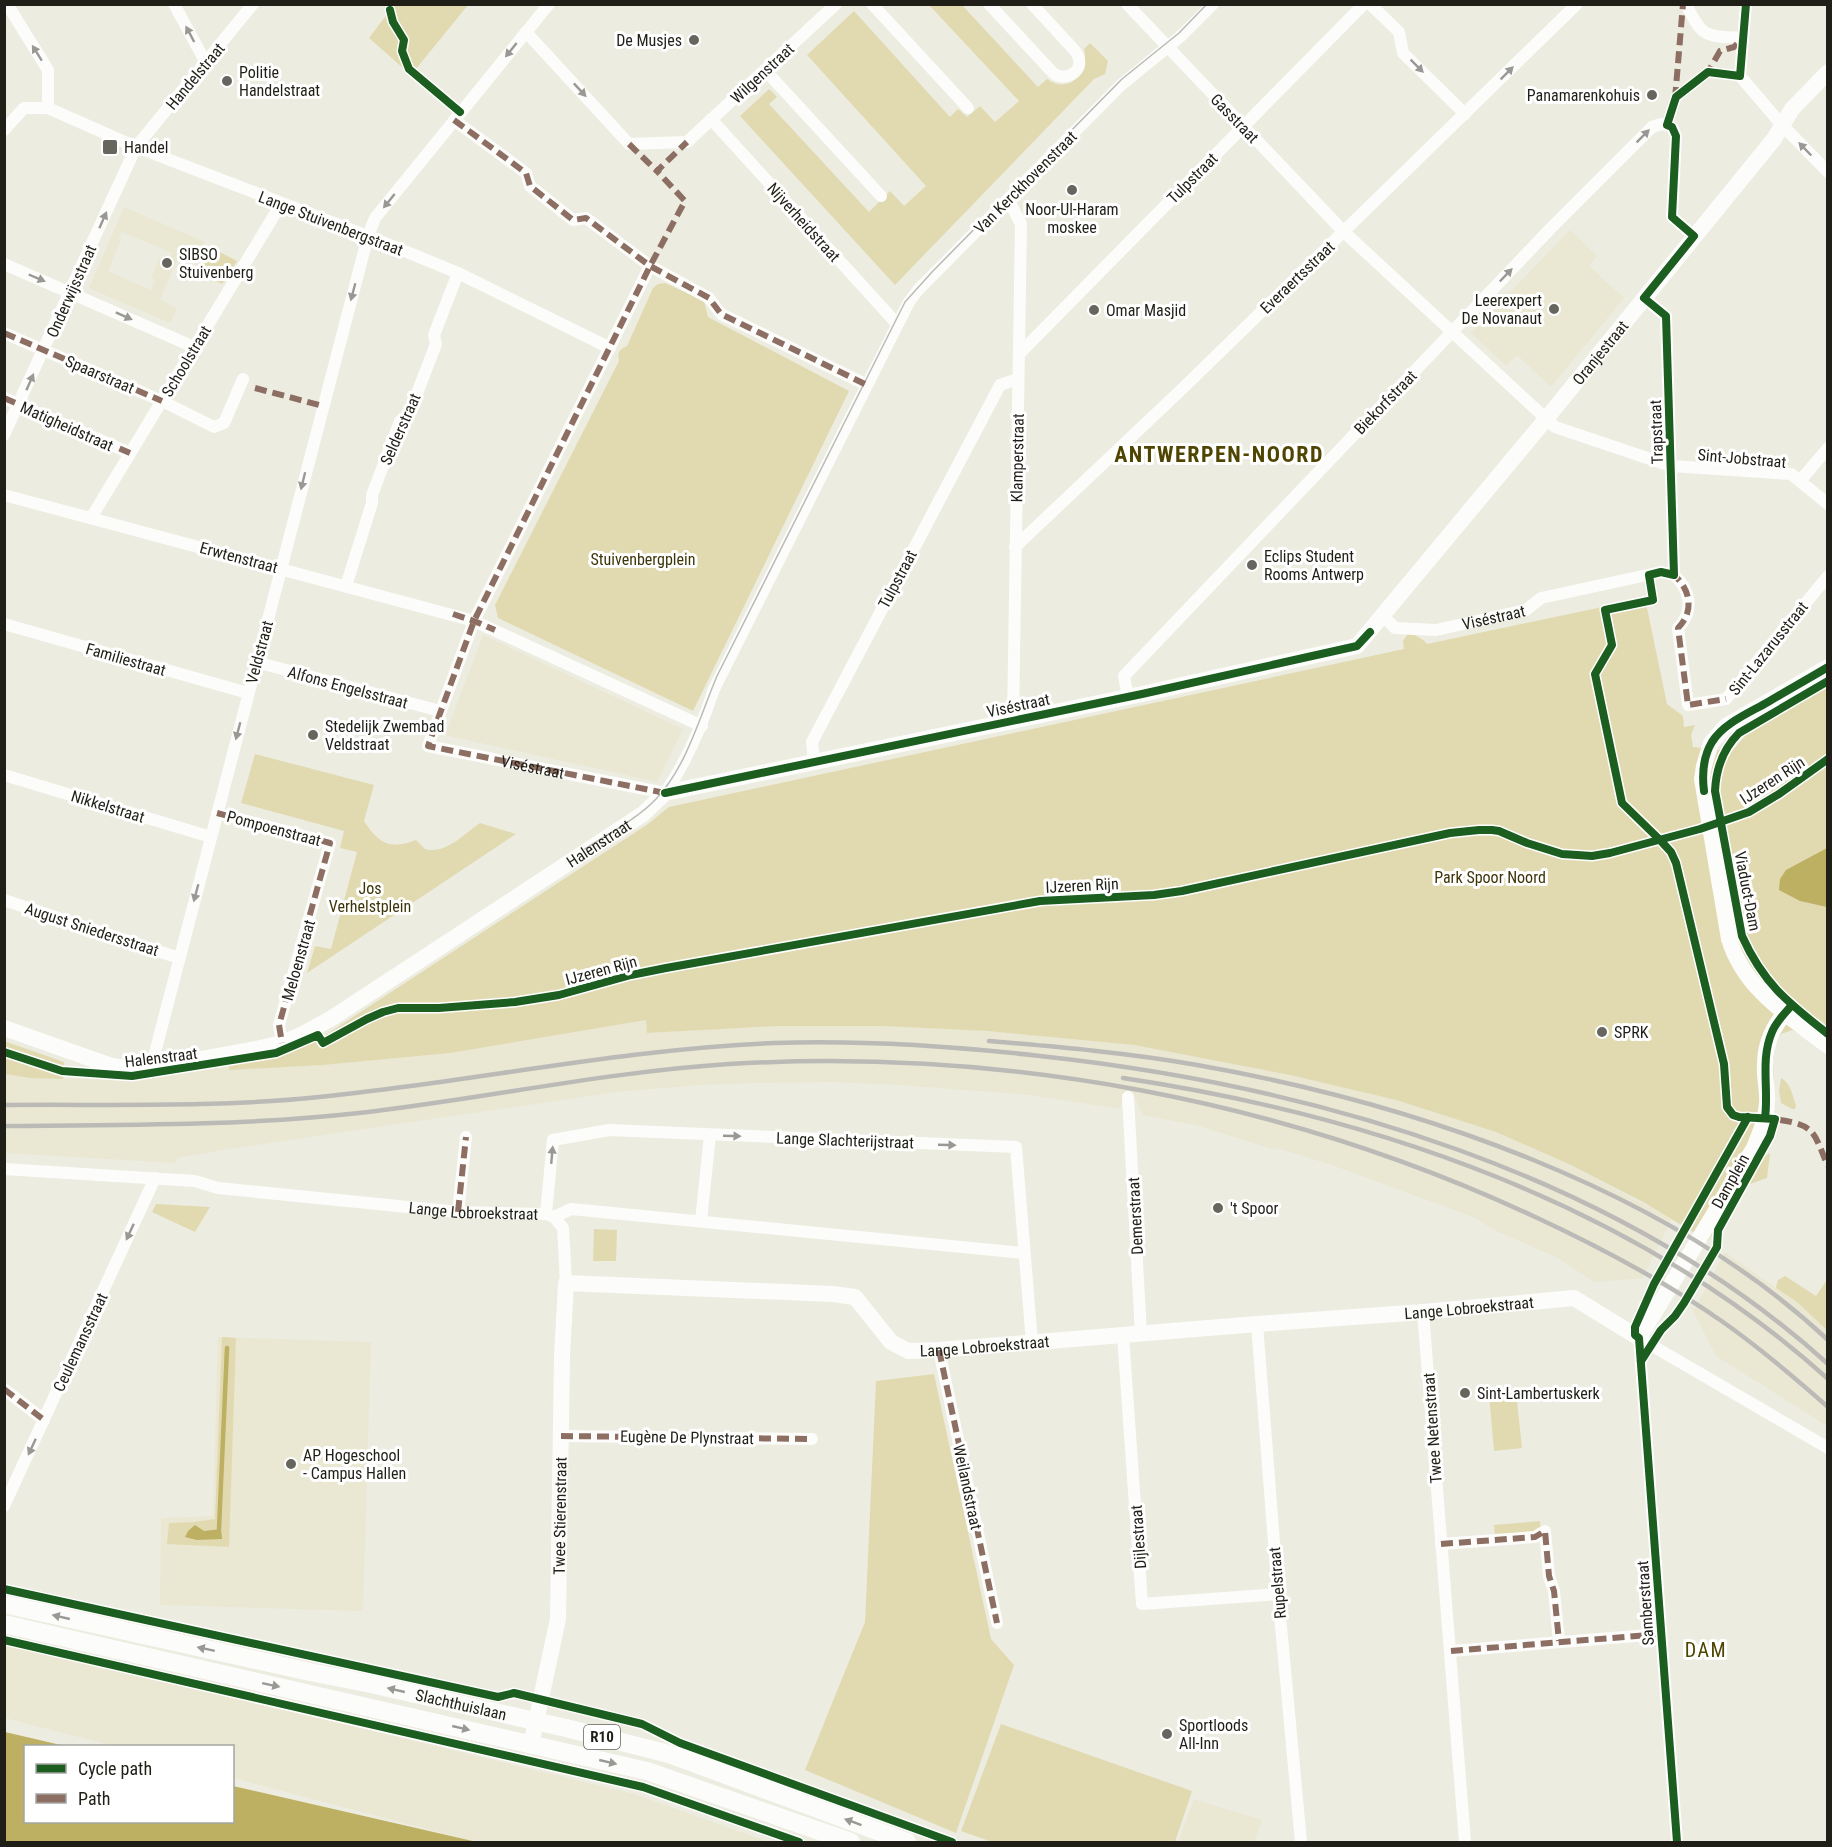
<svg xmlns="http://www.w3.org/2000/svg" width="1832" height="1847" font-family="'Roboto Condensed',sans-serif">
	<rect width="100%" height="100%" fill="#edece1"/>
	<g fill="#eae7d3" fill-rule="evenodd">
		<path d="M124,207L205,242L198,258L181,250L160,300L177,308L170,323L89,288ZM122,232L172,253L170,257L164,255L163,260L159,259L151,278L155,280L151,290L108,271L121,239L119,238Z"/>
		<polygon points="1570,230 1597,256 1589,266 1624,298 1551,387 1517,355 1506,366 1471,333"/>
		<polygon points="483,635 683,729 657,782 445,735"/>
		<polygon points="646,1020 647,1033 779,1026 882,1026 987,1031 1134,1045 1290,1075 1396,1100 1496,1132 1571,1165 1672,1219 1643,1277 1644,1278 1594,1282 1558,1258 1496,1231 1473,1217 1329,1164 1276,1148 1275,1150 1196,1125 1142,1115 1135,1097 1124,1095 1120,1109 1030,1095 899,1085 833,1082 757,1083 700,1085 616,1092 229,1149 177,1158 176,1163 5,1153 4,1074 52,1079 136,1078 277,1056 282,1067 323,1065 450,1053"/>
		<polygon points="1725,1252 1776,1288 1778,1280 1785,1276 1827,1306 1827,1426 1716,1356 1691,1307 1695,1309"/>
		<polygon points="218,1337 371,1342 363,1611 160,1605 161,1518 213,1516"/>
		<polygon points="4,1644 78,1660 634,1794 769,1842 476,1842 233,1778 232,1746 114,1746 5,1718"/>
		<polygon points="1194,1799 1262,1820 1254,1842 1178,1842"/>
	</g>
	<g fill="#e1dab1">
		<polygon points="394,5 394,4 468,5 411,75 369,38"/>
		<path d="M929,5H962L1038,87L1047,79C1069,95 1090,73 1084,49L1090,43L1108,61L1105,74L1094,79L895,285L740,116L769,89L777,97L769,104L869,212L890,191L904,206L926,186L807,55L854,11L950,117L958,109L967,117L980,106L995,122L1019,101Z"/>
		<polygon points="212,248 237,261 222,284 200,273"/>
		<path d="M665,283L704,301L708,317L849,391L693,711L498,618L495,605L619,361C617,352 620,349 627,346L653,288L658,284Z"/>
		<path d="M1645,598L1667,704L1683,716L1684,727L1695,725L1691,735L1693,747L1732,751L1745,736L1827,687V1026L1817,1018L1803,1035L1792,1030L1781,1034L1775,1045L1773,1061L1774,1100L1763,1143L1708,1241L1643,1202L1600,1180L1571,1165L1496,1132L1396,1100L1290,1075L1134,1045L987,1031L882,1026H779L647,1033L646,1020L450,1053L323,1065L229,1070V1064L277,1056L309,1044L330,1032L648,824L669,807L1404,649L1403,641L1408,634C1414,634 1424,639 1427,644Z"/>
		<path d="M255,754L374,785L364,821C379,844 390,850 416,840L425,849C445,855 464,834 480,823L516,834L307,973L315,946L331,949L357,852L340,848L344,831L241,803Z"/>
		<polygon points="4,1041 64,1062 63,1079 30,1078 5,1074"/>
		<path d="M1781,1078C1790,1082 1793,1096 1796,1106L1795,1109H1792L1781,1103L1779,1091Z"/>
		<polygon points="1769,1153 1770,1155 1767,1178 1750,1184 1749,1181 1760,1162"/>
		<polygon points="156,1204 210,1207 195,1232 152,1212"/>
		<polygon points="594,1229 617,1230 616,1261 593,1261"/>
		<polygon points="1785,1276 1816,1296 1827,1280 1827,1330 1797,1302 1776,1288 1778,1280"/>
		<polygon points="222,1337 236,1338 229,1547 167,1544 169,1523 194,1522 215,1519"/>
		<polygon points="934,1374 991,1639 1014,1665 956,1833 805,1770 865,1622 876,1381"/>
		<polygon points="1516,1392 1522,1448 1494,1451 1489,1394"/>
		<polygon points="1540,1521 1541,1531 1495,1536 1494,1525"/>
		<polygon points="1001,1724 1192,1791 1175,1842 992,1842 961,1831"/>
	</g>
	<g fill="#bdb063">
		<polygon points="1827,848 1827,907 1800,901 1779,890 1780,879 1786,870"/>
		<polygon points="195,1525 204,1531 221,1529 222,1539 197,1540 185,1537 188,1531"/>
		<polygon points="5,1732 65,1746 26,1746 26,1822 232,1822 233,1786 477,1842 5,1842"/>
	</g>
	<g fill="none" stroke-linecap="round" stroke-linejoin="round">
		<polyline stroke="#bdb063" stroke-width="4.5" points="219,1529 227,1348"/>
		<g stroke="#fcfcfa" stroke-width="12">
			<polyline points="7,4 48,70 48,108"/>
			<polyline points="174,4 206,63"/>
			<polyline points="872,4 968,108"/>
			<path d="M989,4L1054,74C1067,82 1086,70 1077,54C1074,49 1069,44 1065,40C1054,28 1043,16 1032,4"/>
			<polyline points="1127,4 1344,232 1555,427 1671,466 1791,474 1828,504"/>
			<polyline points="1370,4 1399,32 1403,53 1465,114"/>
			<path d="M1686,4C1703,39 1706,36 1743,38"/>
			<polyline points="1746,4 1740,76 1782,125 1828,172"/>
			<polyline points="526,32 629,144 687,142 836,4"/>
			<polyline points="765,70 881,196"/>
			<polyline points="711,119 897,324"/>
			<polyline points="454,120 526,173 530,186 573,220 586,218 650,266 709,298 721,314 867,385"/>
			<polyline points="4,130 24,108 48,108 136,147 368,236 458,273 610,348"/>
			<polyline points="1008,199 1021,224 1013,720"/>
			<polyline points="4,264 194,347"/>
			<path id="s1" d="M650,266L474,621L428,746L665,793C687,761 702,726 714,689L909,302L918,290L1121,85L1181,36L1213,4"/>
			<path d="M1644,298L1666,316L1674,575C1690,589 1695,611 1678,628L1688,705L1726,699L1828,576"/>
			<polyline points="4,333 162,401 214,427 224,423 243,379"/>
			<polyline points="1020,353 1364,4"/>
			<polyline points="4,398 130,453"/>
			<polyline points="4,435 136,147 253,4"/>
			<polyline points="1800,481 1828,448"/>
			<polyline points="4,495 474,621 702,726"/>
			<polyline points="91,518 281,204"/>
			<polyline points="1015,547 1182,389 1577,4"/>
			<polyline points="346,586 372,503 372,495 400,421 408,417 436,344 434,335 458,273"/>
			<path id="s2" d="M1383,616L1395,628L1436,630L1526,610L1541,598L1661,572L1674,575"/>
			<polyline points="4,624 248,693"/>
			<polyline points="256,662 440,711"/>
			<polyline points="1128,697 1124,676 1551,228 1652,127 1661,124 1667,125 1672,127 1676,136 1672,217 1694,236"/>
			<polyline points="814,761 812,742 1000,385 1018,379"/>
			<polyline points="4,775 211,837"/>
			<polyline points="217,813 330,843 279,1025 282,1043"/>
			<polyline points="4,900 179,958"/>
			<polyline points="151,1068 368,236 375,218 549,4"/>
			<polyline points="1128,1097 1141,1334"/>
			<path id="s3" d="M4,1169L195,1181L218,1188L458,1212L546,1214L554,1217L563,1228L566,1283"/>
			<polyline points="458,1212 466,1137"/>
			<polyline points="546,1214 553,1140 609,1130 1016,1147 1032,1343"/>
			<polyline points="554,1217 571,1209 1024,1253"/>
			<polyline points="701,1221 710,1135"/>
			<polyline points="1423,1312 1465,1842"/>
			<polyline points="1257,1324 1278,1594 1301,1842"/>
			<polyline points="1123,1336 1142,1604 1278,1594"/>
			<polyline points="1639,1338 1677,1842"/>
			<polyline points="1639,1338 1828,1448"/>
			<polyline points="939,1350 997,1623"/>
			<polyline points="4,1389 44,1420"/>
			<polyline points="561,1436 812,1439"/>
			<polyline points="4,1506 155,1178"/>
			<polyline points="1441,1544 1535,1537 1545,1531 1549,1576 1554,1591 1559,1641"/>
			<polyline points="1451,1651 1661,1634"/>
		</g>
		<g stroke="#fcfcfa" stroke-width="16">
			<path d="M1828,667L1726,726L1711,743L1704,766L1702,779L1729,939C1745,990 1788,1015 1828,1046"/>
			<path id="s4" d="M4,1028L109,1065L129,1069L151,1068L256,1049L282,1043L303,1034L332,1018L643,814L665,793L1142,694L1357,646L1546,419L1774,139L1792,109L1828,72"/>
			<path id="s5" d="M531,1745L558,1619L562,1356L566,1283L833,1294L855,1297L891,1342L908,1351L939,1350L1257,1324L1423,1312L1574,1298L1639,1338L1754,1148C1760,1133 1766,1119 1767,1103C1768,1090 1764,1078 1765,1065C1765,1045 1772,1028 1785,1013"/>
		</g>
		<g stroke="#fcfcfa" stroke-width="18">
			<path id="s6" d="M4,1604L310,1672L371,1684L566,1728L669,1754L907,1842"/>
			<polyline points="4,1624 647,1771 851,1842"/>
		</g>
		<path stroke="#bbbab7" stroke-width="1.5" d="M585,849C608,834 637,819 656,799C687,766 700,716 717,676L905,302L932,272L1122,79L1179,33L1207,4"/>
		<g stroke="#bbbab7" stroke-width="4.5">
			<path d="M989,1041C1059,1047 1129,1053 1197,1065C1413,1103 1666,1188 1828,1340"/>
			<path d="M1123,1078C1376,1116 1635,1205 1828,1379"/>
			<path d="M4,1105C109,1104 215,1108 319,1097C471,1082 621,1049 774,1043C863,1040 952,1046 1040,1056C1316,1086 1618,1174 1828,1364"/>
			<path d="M4,1126C123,1125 241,1126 359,1113C482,1099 605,1072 729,1064C1004,1048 1281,1099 1531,1215C1598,1246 1663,1280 1723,1322C1760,1348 1794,1377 1828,1407"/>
		</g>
		<g stroke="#8d6e63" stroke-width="6" stroke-dasharray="12 6" stroke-linecap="butt">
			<polyline points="1704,75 1708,72 1720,51 1734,47 1743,38"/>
			<polyline points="1675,99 1683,4"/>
			<polyline points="454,120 526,173 530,186 573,220 586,218 650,266 709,298 721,314 867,385"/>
			<polyline points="629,144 657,171"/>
			<polyline points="4,333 162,401"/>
			<polyline points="255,388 323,406"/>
			<polyline points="4,398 130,453"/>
			<path d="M1674,571V575C1690,589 1695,611 1678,628L1688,705L1726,699"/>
			<polyline points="453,614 474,621 495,630"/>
			<polyline points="665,793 428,746 474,621 650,266 685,201 657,171 687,142"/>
			<polyline points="217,813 330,843 279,1025 282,1043"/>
			<path d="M1780,1120C1817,1125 1814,1135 1828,1166"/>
			<polyline points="458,1212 466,1137"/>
			<polyline points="939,1350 997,1623"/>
			<polyline points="4,1389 44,1420"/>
			<polyline points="561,1436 812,1439"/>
			<polyline points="1441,1544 1535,1537 1545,1531 1549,1576 1554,1591 1559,1641"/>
			<polyline points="1451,1651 1661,1634"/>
		</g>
		<defs>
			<g id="cycleway">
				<polyline points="390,10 393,22 404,40 402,51 409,69 460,112"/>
				<path d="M1828,681L1739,733C1723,749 1716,769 1715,791L1742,936C1763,983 1788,1003 1828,1034"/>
				<path d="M1704,791C1702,775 1703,757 1712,742C1724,723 1749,713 1768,702C1788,690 1808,679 1828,667"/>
				<polyline points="665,793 1142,694 1357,646 1370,632"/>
				<polyline points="4,1052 62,1071 132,1076 276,1053 318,1035 323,1043 367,1019 383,1012 398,1008 439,1008 515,1002 559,995 631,975 666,968 1040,901 1154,895 1182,891 1450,833 1479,830 1492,830 1499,831 1527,843 1562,854 1592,856 1610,853 1700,829 1749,812 1779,794 1828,759"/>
				<path d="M1765,1118C1769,1089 1760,1060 1772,1032C1776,1022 1784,1014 1792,1005"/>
				<polyline points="1641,1361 1661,1330 1675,1316 1684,1303 1717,1247 1718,1230 1770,1136 1775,1119 1739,1117 1733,1115 1727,1107 1724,1064 1676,863 1671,852 1660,840 1622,803 1595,674 1612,645 1605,610 1653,600 1649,575 1661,572 1674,575 1666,316 1644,298 1694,236 1672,217 1676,136 1672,127 1667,125 1676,97 1708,72 1740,76 1746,4"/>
				<polyline points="4,1589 498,1697 514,1693 642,1724 680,1743 952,1842"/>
				<polyline points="4,1640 643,1787 799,1842"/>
				<polyline points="1677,1842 1639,1338 1635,1335 1635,1327 1654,1284 1748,1117"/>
			</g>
		</defs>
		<use href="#cycleway" stroke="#fff" stroke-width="11"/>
		<use href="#cycleway" stroke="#1b5e20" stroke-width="8"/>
	</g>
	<defs><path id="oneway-solid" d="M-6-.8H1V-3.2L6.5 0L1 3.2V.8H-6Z" transform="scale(1.5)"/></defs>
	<g fill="#999894">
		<use href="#oneway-solid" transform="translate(190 34) rotate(-118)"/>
		<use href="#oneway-solid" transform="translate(511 50) rotate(129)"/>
		<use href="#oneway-solid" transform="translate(37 53) rotate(-122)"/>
		<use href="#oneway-solid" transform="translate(1417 66) rotate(45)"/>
		<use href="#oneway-solid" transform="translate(1507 73) rotate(-45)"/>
		<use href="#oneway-solid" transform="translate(580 90) rotate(47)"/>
		<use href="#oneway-solid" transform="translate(1643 136) rotate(-45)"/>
		<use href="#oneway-solid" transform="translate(1805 149) rotate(-134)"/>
		<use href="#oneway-solid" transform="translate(389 201) rotate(129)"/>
		<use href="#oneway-solid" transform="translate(103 220) rotate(-66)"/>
		<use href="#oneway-solid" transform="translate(1506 275) rotate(-46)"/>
		<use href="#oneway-solid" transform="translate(37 278) rotate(23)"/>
		<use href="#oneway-solid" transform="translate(353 292) rotate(105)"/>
		<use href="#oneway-solid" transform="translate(124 316) rotate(24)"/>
		<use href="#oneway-solid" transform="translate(30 382) rotate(-66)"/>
		<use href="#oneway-solid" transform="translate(303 481) rotate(104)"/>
		<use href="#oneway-solid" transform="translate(238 731) rotate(105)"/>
		<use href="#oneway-solid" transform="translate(196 893) rotate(105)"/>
		<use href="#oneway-solid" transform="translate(732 1136) rotate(2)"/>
		<use href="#oneway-solid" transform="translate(947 1145) rotate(2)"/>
		<use href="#oneway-solid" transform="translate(552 1155) rotate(-85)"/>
		<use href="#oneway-solid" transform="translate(130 1232) rotate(115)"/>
		<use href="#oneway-solid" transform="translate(32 1447) rotate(115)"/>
		<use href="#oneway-solid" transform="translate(61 1617) rotate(-167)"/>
		<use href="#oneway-solid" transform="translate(206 1649) rotate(-168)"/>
		<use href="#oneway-solid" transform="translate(271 1685) rotate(12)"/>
		<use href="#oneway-solid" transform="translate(396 1690) rotate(-167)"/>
		<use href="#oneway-solid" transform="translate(461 1728) rotate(13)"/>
		<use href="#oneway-solid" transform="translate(608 1762) rotate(13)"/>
		<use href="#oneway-solid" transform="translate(853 1822) rotate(-160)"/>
	</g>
	<g fill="#67665e" stroke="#fff" stroke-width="2">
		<circle cx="694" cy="40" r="6"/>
		<circle cx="227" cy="81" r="6"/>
		<circle cx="1652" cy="95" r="6"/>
		<rect x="102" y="139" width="16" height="16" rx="3"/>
		<circle cx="1072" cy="190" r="6"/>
		<circle cx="167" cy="263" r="6"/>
		<circle cx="1554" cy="309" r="6"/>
		<circle cx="1094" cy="310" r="6"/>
		<circle cx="1252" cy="565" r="6"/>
		<circle cx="313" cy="735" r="6"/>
		<circle cx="1602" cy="1032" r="6"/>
		<circle cx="1218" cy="1208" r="6"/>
		<circle cx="1465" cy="1393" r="6"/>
		<circle cx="291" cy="1464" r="6"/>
		<circle cx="1167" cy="1734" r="6"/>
	</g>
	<g text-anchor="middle" stroke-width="6" stroke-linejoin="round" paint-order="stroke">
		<rect fill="#fff" stroke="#62625d" stroke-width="1.5" x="584" y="1725" width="36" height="24" rx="4.5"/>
		<g font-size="15" font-weight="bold" fill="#1f1e17">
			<text x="602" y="1742">R10</text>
		</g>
		<g font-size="16" fill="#1f1e17" stroke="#fff" text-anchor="start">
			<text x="682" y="46" text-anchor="end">De Musjes</text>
			<text x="239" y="78">Politie<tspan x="239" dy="18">Handelstraat</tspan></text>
			<text x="1640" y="101" text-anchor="end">Panamarenkohuis</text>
			<text x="124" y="153">Handel</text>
			<text x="1072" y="215" text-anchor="middle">Noor-Ul-Haram<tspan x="1072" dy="18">moskee</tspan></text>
			<text x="179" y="260">SIBSO<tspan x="179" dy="18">Stuivenberg</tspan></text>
			<text x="1542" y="306" text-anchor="end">Leerexpert<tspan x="1542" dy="18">De Novanaut</tspan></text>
			<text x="1106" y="316">Omar Masjid</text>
			<text x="1264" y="562">Eclips Student<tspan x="1264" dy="18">Rooms Antwerp</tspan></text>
			<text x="325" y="732">Stedelijk Zwembad<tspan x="325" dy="18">Veldstraat</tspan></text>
			<text x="1614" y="1038">SPRK</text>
			<text x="1230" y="1214">'t Spoor</text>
			<text x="1477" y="1399">Sint-Lambertuskerk</text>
			<text x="303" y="1461">AP Hogeschool<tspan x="303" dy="18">- Campus Hallen</tspan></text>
			<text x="1179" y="1731">Sportloods<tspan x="1179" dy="18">All-Inn</tspan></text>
		</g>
		<g font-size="16" fill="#1f1e17" stroke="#fff">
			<text transform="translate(762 73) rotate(-43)" y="6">Wilgenstraat</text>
			<text transform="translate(195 76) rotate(-50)" y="6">Handelstraat</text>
			<text transform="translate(1235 118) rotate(46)" y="6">Gasstraat</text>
			<text transform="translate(1192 178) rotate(-45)" y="6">Tulpstraat</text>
			<text transform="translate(1025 182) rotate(-45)" y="6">Van Kerckhovenstraat</text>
			<text transform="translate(804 222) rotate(48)" y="6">Nijverheidstraat</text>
			<text transform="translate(331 223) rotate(21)" y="6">Lange Stuivenbergstraat</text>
			<text transform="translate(1297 277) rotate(-44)" y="6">Everaertsstraat</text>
			<text transform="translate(71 291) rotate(-66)" y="6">Onderwijsstraat</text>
			<text dy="6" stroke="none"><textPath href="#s4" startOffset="1834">Oranjestraat</textPath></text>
			<text transform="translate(186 361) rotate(-59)" y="6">Schoolstraat</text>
			<text transform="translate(100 374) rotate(23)" y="6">Spaarstraat</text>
			<text transform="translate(1385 402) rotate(-46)" y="6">Biekorfstraat</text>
			<text transform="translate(67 426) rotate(24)" y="6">Matigheidstraat</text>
			<text transform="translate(400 429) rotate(-66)" y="6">Selderstraat</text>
			<text transform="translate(1656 432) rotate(-92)" y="6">Trapstraat</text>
			<text transform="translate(1017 458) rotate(-89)" y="6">Klamperstraat</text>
			<text transform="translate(1742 458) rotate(5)" y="6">Sint-Jobstraat</text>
			<text transform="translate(239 557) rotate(15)" y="6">Erwtenstraat</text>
			<text transform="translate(897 579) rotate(-62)" y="6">Tulpstraat</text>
			<text dy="6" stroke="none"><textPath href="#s2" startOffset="117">Viséstraat</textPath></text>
			<text transform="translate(1768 648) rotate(-51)" y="6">Sint-Lazarusstraat</text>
			<text transform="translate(259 652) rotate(-75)" y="6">Veldstraat</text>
			<text transform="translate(126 659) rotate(16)" y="6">Familiestraat</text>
			<text transform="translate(348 687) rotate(15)" y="6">Alfons Engelsstraat</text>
			<text transform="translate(1018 705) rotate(-12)" y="6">Viséstraat</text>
			<text dy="6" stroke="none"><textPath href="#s1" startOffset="636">Viséstraat</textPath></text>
			<text transform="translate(1772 780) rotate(-33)" y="6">IJzeren Rijn</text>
			<text transform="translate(108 806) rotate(17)" y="6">Nikkelstraat</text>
			<text transform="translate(274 828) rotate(15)" y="6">Pompoenstraat</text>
			<text dy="6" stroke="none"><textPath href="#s4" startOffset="662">Halenstraat</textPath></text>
			<text transform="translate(1082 885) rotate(-3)" y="6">IJzeren Rijn</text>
			<text transform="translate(1748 891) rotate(79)" y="6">Viaduct-Dam</text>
			<text transform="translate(92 929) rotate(18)" y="6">August Sniedersstraat</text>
			<text transform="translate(298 960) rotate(-74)" y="6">Meloenstraat</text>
			<text transform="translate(601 970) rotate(-15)" y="6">IJzeren Rijn</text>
			<text transform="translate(161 1057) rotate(-7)" y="6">Halenstraat</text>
			<text transform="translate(845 1140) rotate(2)" y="6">Lange Slachterijstraat</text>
			<text transform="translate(1730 1181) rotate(-61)" y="6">Damplein</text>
			<text dy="6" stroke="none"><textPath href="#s3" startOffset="472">Lange Lobroekstraat</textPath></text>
			<text transform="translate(1135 1216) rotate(-93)" y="6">Demerstraat</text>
			<text dy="6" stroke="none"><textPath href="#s5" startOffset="1394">Lange Lobroekstraat</textPath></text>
			<text transform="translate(80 1342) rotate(-65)" y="6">Ceulemansstraat</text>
			<text dy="6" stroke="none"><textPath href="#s5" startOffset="908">Lange Lobroekstraat</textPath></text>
			<text transform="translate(1432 1428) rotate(-94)" y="6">Twee Netenstraat</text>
			<text transform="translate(687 1437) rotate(1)" y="6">Eugène De Plynstraat</text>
			<text transform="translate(968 1487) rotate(78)" y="6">Weilandstraat</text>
			<text dy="6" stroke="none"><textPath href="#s5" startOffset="232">Twee Stierenstraat</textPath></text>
			<text transform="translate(1138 1537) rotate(-94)" y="6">Dijlestraat</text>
			<text transform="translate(1277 1583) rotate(-95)" y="6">Rupelstraat</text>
			<text transform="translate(1645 1603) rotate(-94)" y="6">Samberstraat</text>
			<text dy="6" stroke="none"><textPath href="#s6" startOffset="468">Slachthuislaan</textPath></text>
		</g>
		<g font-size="16" fill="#3d3508" stroke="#fff">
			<text x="643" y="565">Stuivenbergplein</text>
			<text x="1490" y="883">Park Spoor Noord</text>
			<text x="370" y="894">Jos<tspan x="370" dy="18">Verhelstplein</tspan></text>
		</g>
		<g font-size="20" letter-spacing="1.5" fill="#4f4400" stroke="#fff">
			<text x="1706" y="1657">DAM</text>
		</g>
		<g font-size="22" font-weight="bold" letter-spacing="1.5" fill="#4f4400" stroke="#fff">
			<text x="1219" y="462">ANTWERPEN-NOORD</text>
		</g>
	</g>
	<rect width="1832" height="1847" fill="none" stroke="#1f1e17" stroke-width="12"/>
	<rect x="24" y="1745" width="210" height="78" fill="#ffffff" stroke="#a5a5a2" stroke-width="1.5"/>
	<rect x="36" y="1764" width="30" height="9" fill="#1b5e20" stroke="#a5a5a2" stroke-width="1.5"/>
	<text x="78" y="1775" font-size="18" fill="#1f1e17">Cycle path</text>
	<rect x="36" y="1794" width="30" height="9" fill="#8d6e63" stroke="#a5a5a2" stroke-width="1.5"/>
	<text x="78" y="1805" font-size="18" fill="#1f1e17">Path</text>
</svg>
